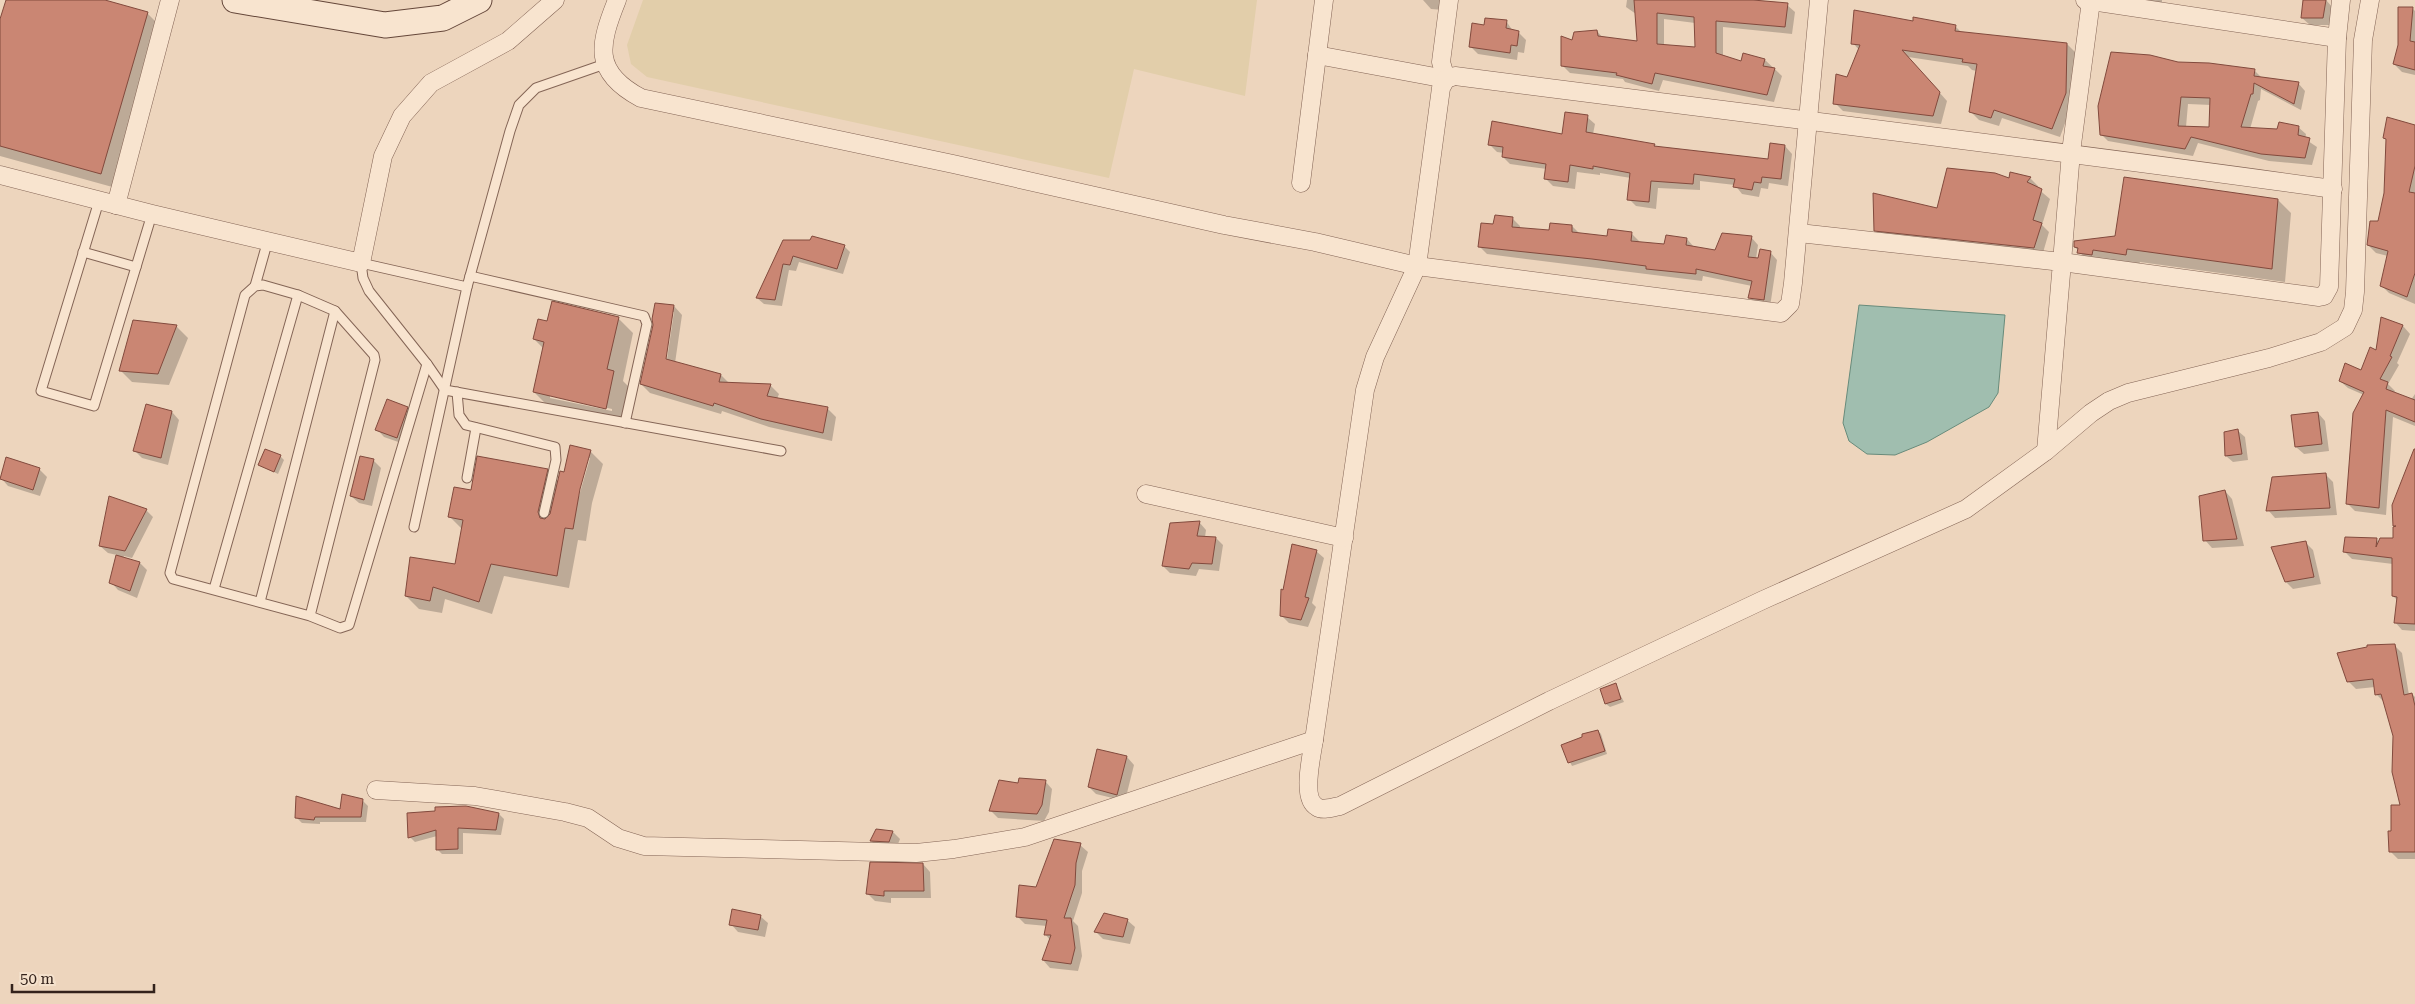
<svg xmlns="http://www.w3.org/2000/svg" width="2415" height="1004" font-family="'Roboto Serif',serif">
	<rect width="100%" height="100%" fill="#edd5bd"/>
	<polygon fill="#e2ceaa" points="643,0 1257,0 1245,96 1134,69 1109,178 647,77 631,64 627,45"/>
	<polygon fill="#a0beaf" stroke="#688b7b" points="1859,305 2005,315 1998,393 1989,407 1927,442 1895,455 1867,454 1849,441 1843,423"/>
	<g fill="#0003" fill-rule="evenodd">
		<polygon points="7,0 100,0 147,13 162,28 116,188 0,156 0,24"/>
		<polygon points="1423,0 1445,0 1444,10 1431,9"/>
		<path d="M1627,0H1740L1787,5L1795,12L1792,34L1723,27V57L1742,63L1765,60L1782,76L1774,102L1663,80L1659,91L1625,82L1623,79L1570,73L1563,66L1572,41L1597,31L1603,38L1638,42L1636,14L1626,7ZM1664,19L1695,23L1696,49L1664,45Z"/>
		<polygon points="2139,0 2162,0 2162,7"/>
		<polygon points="2304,0 2326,0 2333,8 2330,25 2310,25 2302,18"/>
		<polygon points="2412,8 2415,11 2415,75 2402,72 2394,64"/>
		<polygon points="1506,21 1513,31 1518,32 1526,40 1524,53 1518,52 1517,60 1478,54 1470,46 1485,26"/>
		<polygon points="1913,22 1955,26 1961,32 2067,44 2075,52 2073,102 2060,137 2002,118 1999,126 1979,120 1971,112 1977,71 1972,70 1968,66 1908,57 1947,101 1941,124 1843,111 1835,103 1848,79 1859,50 1853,43"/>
		<path d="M2178,63L2254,70L2261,77L2298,83L2305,91L2301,110L2261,89L2260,100L2258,101L2250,129L2278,130L2298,127L2306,134L2305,139L2317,147L2312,165L2269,161L2198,143L2193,156L2108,141L2101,134ZM2188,104L2211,105L2210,128L2186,127Z"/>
		<polygon points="1587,117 1595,124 1593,134 1654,145 1657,148 1769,160 1785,146 1792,154 1788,186 1769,183 1768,189 1761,188 1759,197 1742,194 1735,185 1700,181 1700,190 1658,188 1656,209 1636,206 1629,199 1631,178 1600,173 1600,175 1577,172 1575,189 1553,186 1546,179 1547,169 1510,164 1503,157 1504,153 1497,152 1489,144 1563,135"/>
		<polygon points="2415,127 2415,304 2389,293 2381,285 2388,256 2376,253 2368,245 2379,223 2386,193 2387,140 2384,138"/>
		<polygon points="2030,178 2038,186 2037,188 2050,199 2042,225 2049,232 2042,256 1884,238 1875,230 1938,210 2010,180"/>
		<polygon points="2278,200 2291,213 2285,282 2140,262 2139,267 2092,266 2075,247"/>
		<polygon points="1513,219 1520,226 1520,229 1551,231 1572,226 1580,234 1608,237 1632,234 1639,241 1639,243 1665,246 1687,239 1694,247 1716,251 1751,237 1758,245 1756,259 1770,252 1777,260 1770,307 1757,305 1750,298 1752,286 1703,276 1702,281 1487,254 1480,247 1494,226"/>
		<polygon points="784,241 844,246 850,252 843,274 799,262 796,271 789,270 782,306 764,304 757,298"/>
		<path d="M674,306L682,315L675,363L721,375L730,384L770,385L779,394L777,399L827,408L836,417L832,441L769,427L722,411L721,414L650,393L641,384L654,325ZM672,312H674L666,366L664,365Z"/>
		<path d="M618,318L633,333L623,381L629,387L621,423L549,407L534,392L544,349L534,339L548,323ZM550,395L612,409V411L550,398Z"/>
		<polygon points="2382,318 2403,326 2410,334 2397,363 2399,365 2388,384 2395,391 2394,393 2411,400 2415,394 2415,426 2393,417 2386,515 2355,511 2347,503 2364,395 2348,388 2340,381 2361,371 2377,352"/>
		<polygon points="176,326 188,338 169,385 132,382 120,370"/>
		<polygon points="147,406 172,412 179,420 168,465 142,458 134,450"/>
		<polygon points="407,408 414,416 404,444 384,437 377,429"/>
		<polygon points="2318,413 2325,421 2329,451 2304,454 2296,447"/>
		<polygon points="2238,431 2245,437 2248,460 2233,462 2226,456"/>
		<polygon points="2415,449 2415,631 2402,630 2395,622 2397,600 2393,596 2393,564 2352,559 2344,551 2376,539 2379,542 2395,540 2396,527 2394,525 2393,505"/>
		<path d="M590,451L603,464L592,503L586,541L578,540L569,588L504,576L492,614L445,599L442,613L419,609L406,596L456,566L463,530L449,516L472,492L547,470L559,482L565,473ZM587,458H590L579,496L577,495Z"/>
		<polygon points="280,456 284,460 278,474 260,465"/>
		<polygon points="361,458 374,461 381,468 372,506 359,503 351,496"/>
		<polygon points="39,469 47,477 40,496 8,486 1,478"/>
		<polygon points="2325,474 2333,482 2337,515 2275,518 2268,510"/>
		<polygon points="2225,491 2232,499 2244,546 2212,548 2205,540"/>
		<polygon points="146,510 153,517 132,558 124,556 123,558 140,563 147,570 137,598 118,590 111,582 117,555 108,553 100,546"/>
		<polygon points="1199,522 1206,530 1205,537 1216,538 1223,545 1219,571 1199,569 1196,576 1170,573 1163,566"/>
		<polygon points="2306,543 2313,550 2321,584 2293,589 2286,582"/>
		<polygon points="1316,551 1324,558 1312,603 1316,607 1308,627 1289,623 1282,616"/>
		<polygon points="2395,646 2402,653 2409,695 2412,694 2415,697 2415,859 2398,859 2391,852 2392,832 2402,807 2394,736 2384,702 2376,694 2375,687 2356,689 2348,681"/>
		<polygon points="1615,685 1624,702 1610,707 1606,704"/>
		<polygon points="1598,731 1601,734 1607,754 1572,766 1562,746"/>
		<polygon points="1098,750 1127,757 1134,765 1125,801 1096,794 1089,787"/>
		<polygon points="1045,781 1052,789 1049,812 1044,821 998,818 991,811 1019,784"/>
		<polygon points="362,800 368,806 366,822 320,822 320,824 302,823 297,818 342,810"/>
		<polygon points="408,814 499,814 504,819 501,835 463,833 463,854 442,854 437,849 437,836 415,842 410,837"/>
		<polygon points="877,831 893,832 900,839 896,849 878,848 871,841"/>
		<polygon points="1080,845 1088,852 1082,871 1082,893 1073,921 1078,926 1082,956 1078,971 1050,968 1043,960 1050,940 1045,934 1047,926 1025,924 1018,917 1037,888"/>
		<polygon points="923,864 930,872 931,898 891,898 891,903 875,901 868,894"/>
		<polygon points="760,916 768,923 765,937 738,932 731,924"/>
		<polygon points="1127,920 1135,927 1130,944 1103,939 1096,932"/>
	</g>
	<g fill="#ca8673" stroke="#824a3d" fill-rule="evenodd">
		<polygon points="6,0 105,0 148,12 101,174 0,146 0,19"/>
		<path d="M1634,0H1753L1788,3L1785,27L1716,21V53L1741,61L1743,53L1765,59L1763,66L1775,68L1767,95L1655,73L1652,84L1616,75L1617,73L1561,66V36L1572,40L1574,32L1597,30L1598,36L1637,41ZM1657,13L1694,17L1695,47L1657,44Z"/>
		<polygon points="2303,0 2326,0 2323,18 2301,18"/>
		<polygon points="2398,7 2413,7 2410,41 2415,42 2415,70 2393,64 2398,45"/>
		<polygon points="1854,10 1913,21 1913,17 1956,25 1955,31 2067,43 2066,93 2052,129 1994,110 1991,118 1969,112 1977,64 1962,62 1963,59 1902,50 1940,92 1933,116 1833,104 1836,74 1847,77 1860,45 1851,44"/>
		<polygon points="1485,18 1507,20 1506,28 1519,31 1517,46 1511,45 1510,53 1469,47 1472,23 1484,25"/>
		<path d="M2111,52L2150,55L2178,62L2209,63L2255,69L2254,76L2299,82L2294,104L2254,83L2253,94H2251L2241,127L2277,129L2279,122L2299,126L2298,135L2310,138L2305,158L2261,154L2191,137L2185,149L2100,135L2098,106ZM2181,97L2210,98L2209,127L2178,126Z"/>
		<polygon points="1565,112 1588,115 1586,132 1655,144 1654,146 1768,159 1770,143 1785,145 1781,179 1762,177 1761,183 1754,182 1752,190 1733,187 1735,179 1694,174 1693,184 1651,181 1649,202 1627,200 1630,173 1593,166 1593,169 1570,165 1568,182 1544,179 1546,164 1502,157 1503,147 1488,145 1492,121 1562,134"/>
		<polygon points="2387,117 2415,125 2415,166 2409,192 2415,193 2415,273 2407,297 2380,286 2388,251 2367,245 2370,221 2378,221 2384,193 2386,139 2383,138"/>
		<polygon points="1947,168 1995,173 2009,178 2010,172 2031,177 2027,182 2042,189 2033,220 2042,223 2034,248 1874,231 1873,193 1937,208"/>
		<polygon points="2124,177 2278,199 2272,269 2127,249 2126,255 2093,250 2092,255 2077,253 2078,248 2074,247 2074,241 2115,236"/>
		<polygon points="1495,215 1513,217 1512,227 1549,230 1550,223 1572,225 1572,232 1607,236 1608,229 1632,232 1631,241 1664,244 1666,235 1687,238 1686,245 1715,250 1722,233 1752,236 1748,257 1758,258 1760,249 1771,251 1764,300 1748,298 1752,281 1696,269 1696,274 1646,269 1646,266 1592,259 1478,247 1481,223 1493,224"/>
		<polygon points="812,236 845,245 837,269 793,256 790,265 783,264 775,300 756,298 783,240 810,240"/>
		<polygon points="552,301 619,317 607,369 614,371 606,409 533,392 544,342 533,339 538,319 547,321"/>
		<polygon points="655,303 674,305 666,359 721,374 719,382 771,384 767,396 828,407 823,433 761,419 714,403 713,406 640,384 653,325 652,319"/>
		<polygon points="2381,317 2403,325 2390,356 2392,357 2380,379 2388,382 2386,389 2415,400 2415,422 2386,410 2379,508 2346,504 2353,413 2364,392 2339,381 2345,363 2361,370 2370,347 2376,350"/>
		<polygon points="133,320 177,325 158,374 119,371"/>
		<polygon points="387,399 408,407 397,438 375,430"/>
		<polygon points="146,404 172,411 161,458 133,451"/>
		<polygon points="2318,412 2322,444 2295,447 2291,415"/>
		<polygon points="2238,429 2242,454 2225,456 2224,432"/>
		<polygon points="570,445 591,450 580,489 573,529 565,528 557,576 491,564 479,602 433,587 430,601 405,596 410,557 455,564 463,520 448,517 454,487 471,490 477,456 548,469 538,512 540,518 545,519 550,514 560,471 564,472"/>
		<polygon points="265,449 281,455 274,472 258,465"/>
		<polygon points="2414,449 2415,449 2415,624 2394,623 2397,597 2392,596 2392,558 2343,552 2345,537 2377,538 2376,547 2380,538 2393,538 2393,527 2396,526 2393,526 2392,505"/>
		<polygon points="360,456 374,459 364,500 350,496"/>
		<polygon points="6,457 40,468 33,490 0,479"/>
		<polygon points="2326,473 2330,508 2266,511 2272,477"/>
		<polygon points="2225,490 2237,539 2203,541 2199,496"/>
		<polygon points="109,496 147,509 125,551 99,546"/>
		<polygon points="1200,521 1197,536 1216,537 1212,564 1192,563 1189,569 1162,566 1170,523"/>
		<polygon points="2306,541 2314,577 2285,582 2271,547"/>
		<polygon points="1292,544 1317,550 1305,597 1309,598 1301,620 1280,616 1281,589 1283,590"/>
		<polygon points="116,555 140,562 130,591 109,583"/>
		<polygon points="2395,644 2404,695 2412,693 2415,706 2415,852 2389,852 2388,831 2391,831 2391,805 2400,805 2392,772 2393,736 2381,694 2375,695 2373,679 2347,682 2337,653 2367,647 2367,645"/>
		<polygon points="1616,683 1621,699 1605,704 1600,689"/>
		<polygon points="1598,730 1605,751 1568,763 1561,745 1582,737 1582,734"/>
		<polygon points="1097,749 1127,756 1117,795 1088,787"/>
		<polygon points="1019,778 1046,780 1042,805 1037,814 989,811 999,780 1018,783"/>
		<polygon points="342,794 363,799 361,817 315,817 314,820 295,818 296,796 340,809"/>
		<polygon points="466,806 499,813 496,830 458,828 458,849 436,850 436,830 408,838 407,813 435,811 435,807"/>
		<polygon points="876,829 893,831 889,842 870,841"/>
		<polygon points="1054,839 1081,843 1076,863 1075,885 1064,918 1071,918 1075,948 1071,964 1042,960 1051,935 1044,935 1047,920 1016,917 1019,885 1036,887"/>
		<polygon points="870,862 923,863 924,891 884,891 884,896 866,894"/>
		<polygon points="732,909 761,915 758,930 729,925"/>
		<polygon points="1104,913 1128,919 1123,937 1094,932"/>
	</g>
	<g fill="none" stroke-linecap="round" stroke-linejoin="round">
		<defs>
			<g id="lane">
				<polyline points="99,201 41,391 94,406 152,214"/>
				<polyline points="83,252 136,267"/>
				<polyline points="470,276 644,316 647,324 625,423"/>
				<polyline points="255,286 268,240"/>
				<polyline points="467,287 361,263 363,278 369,291 427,364 445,390 781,451"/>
				<polyline points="457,392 459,415 466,425 555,447 556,460 544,513"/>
				<polyline points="467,478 476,428"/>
				<polyline points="414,527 467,287 510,131 519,105 536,88 605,64"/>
				<polyline points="214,589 298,295"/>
				<polyline points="260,602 335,311"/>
				<polyline points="310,616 375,360 374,355 335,311 298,295 263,285 255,286 245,295 170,573 173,579 310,616 340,628 349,625 427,364"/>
			</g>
			<g id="street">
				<path d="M617,0C599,45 592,72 641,98L953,164L1224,225L1315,242L1417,266L1781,313L1790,304L1793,283L1819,0"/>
				<polyline points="2085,0 2337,38"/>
				<polyline points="2091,1 2071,152 2062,262 2319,297 2324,296 2329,287 2337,38 2341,0"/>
				<polyline points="1317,55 1446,79"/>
				<polyline points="1446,79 1441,62 1449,0"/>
				<polyline points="0,175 152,214 361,263 383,156 402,116 431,83 508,41 555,0"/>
				<polyline points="1301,183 1324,0"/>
				<path d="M2333,189C2041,148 1748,114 1455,76L1446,79L1441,88L1417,266L1375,357L1365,390L1314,740C1312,754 1301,799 1317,807C1323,811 1333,807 1340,806L1549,701L1763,600L1966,509L2046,451L2091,413L2109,401L2128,393L2269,358L2321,342L2345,327L2353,310L2355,292L2363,40L2370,0"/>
				<polyline points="116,205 170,0"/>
				<polyline points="1799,233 2062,262 2046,451"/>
				<polyline points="1146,494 1344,538"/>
				<polyline points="376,790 475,796 565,812 588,818 618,838 644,846 916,853 954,849 1025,837 1314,740"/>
			</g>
			<polyline id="secondary" points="235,0 385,25 443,18 479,0"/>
		</defs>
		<use href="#lane" stroke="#846556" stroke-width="11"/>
		<use href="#street" stroke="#846556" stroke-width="19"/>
		<use href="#secondary" stroke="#65473a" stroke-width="27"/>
		<use href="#lane" stroke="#f8e4cf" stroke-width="9"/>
		<use href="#street" stroke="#f8e4cf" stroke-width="18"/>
		<use href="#secondary" stroke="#f8e4cf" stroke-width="25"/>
	</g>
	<path d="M12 984v8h142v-8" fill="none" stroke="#33221b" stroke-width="2.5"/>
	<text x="20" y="984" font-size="15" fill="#33221b" stroke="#f4e1cc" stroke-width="4" paint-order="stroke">50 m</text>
</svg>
